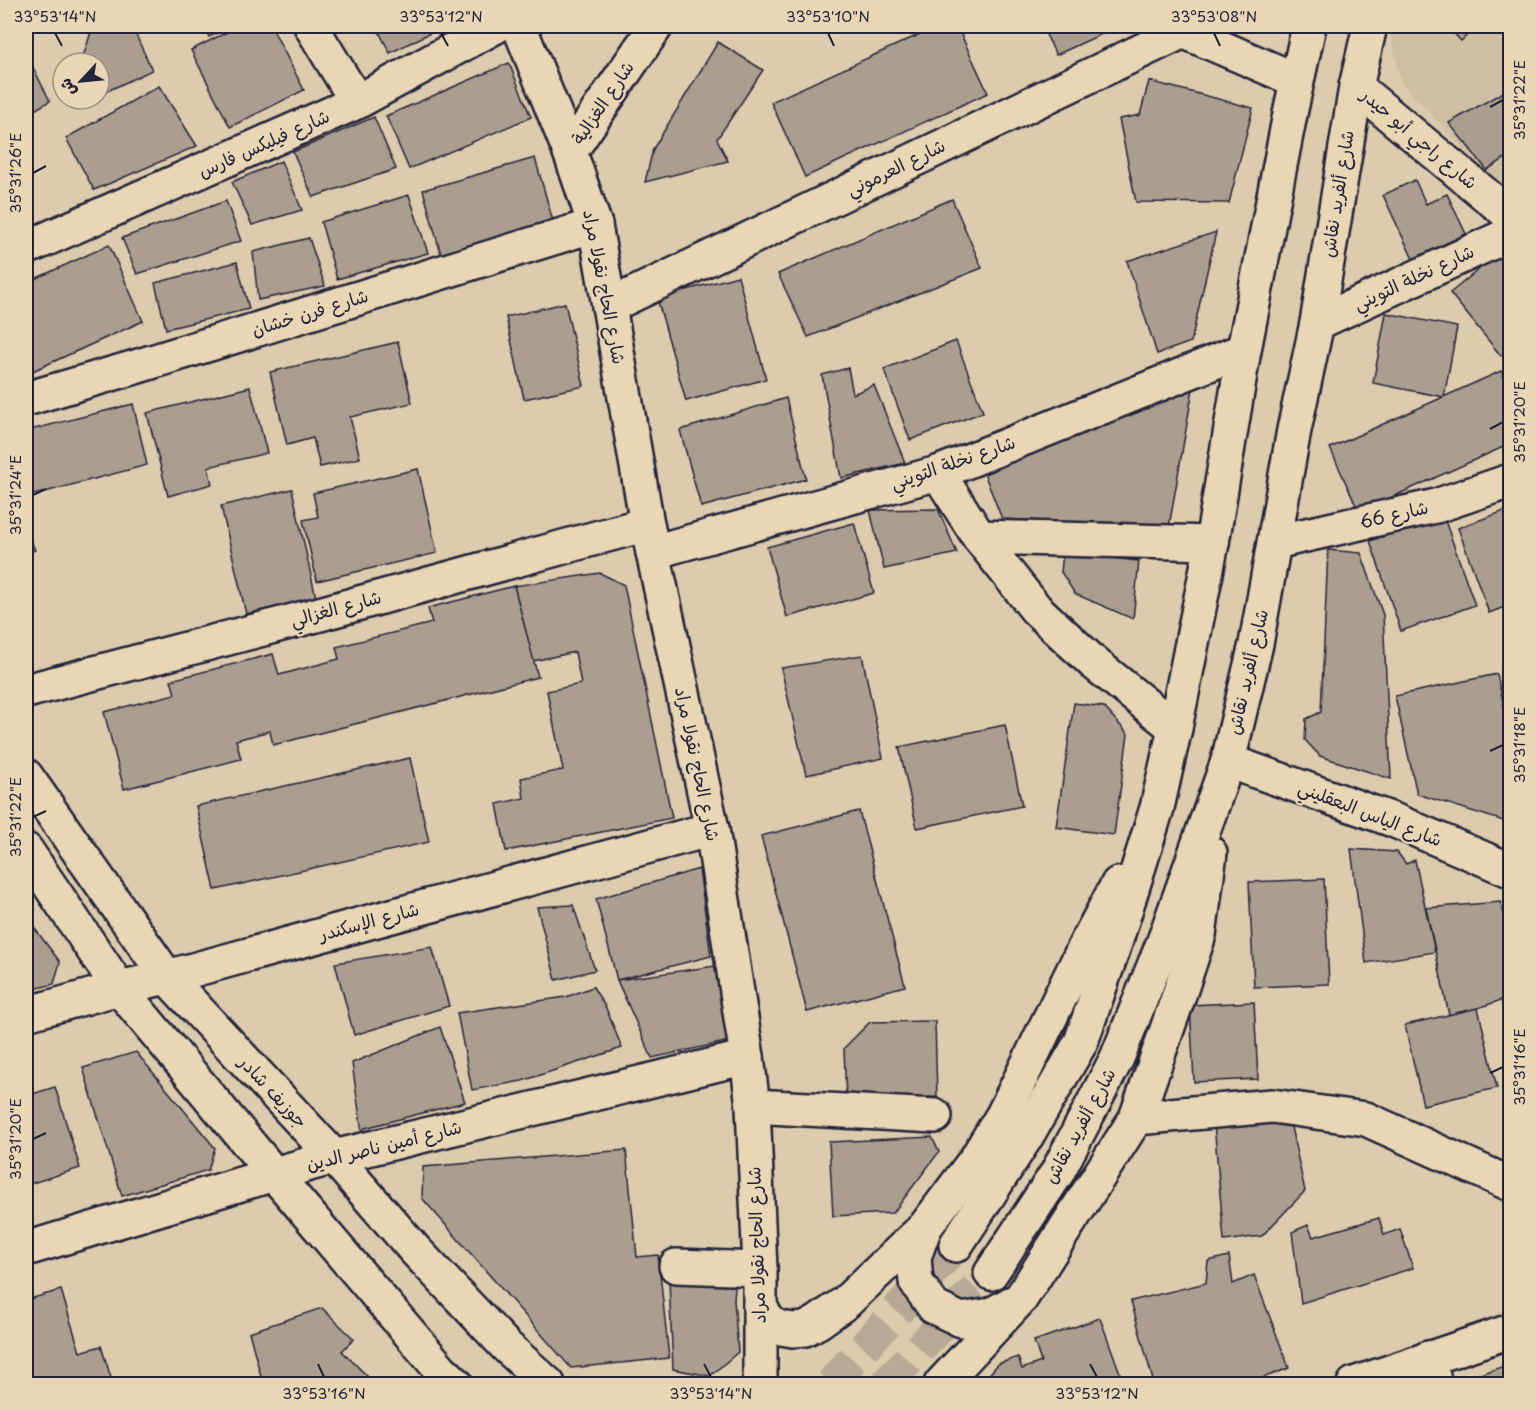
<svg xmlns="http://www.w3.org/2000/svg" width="1536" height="1410" font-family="'Playpen Sans','Playpen Sans Arabic',sans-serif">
	<rect width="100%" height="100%" fill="#ddcbad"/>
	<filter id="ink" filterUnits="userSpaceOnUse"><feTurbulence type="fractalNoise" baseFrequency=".0167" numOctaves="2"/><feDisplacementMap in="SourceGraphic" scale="12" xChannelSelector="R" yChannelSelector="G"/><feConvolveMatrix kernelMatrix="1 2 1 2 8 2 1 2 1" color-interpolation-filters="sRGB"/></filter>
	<g filter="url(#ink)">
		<polygon fill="#cebea4" points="1394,26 1510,26 1510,198 1401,83 1390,32"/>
		<g fill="#ab9e8f" stroke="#22223b" stroke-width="1.5">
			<polygon points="93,26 151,26 135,33 152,70 99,95 99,63 81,63"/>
			<polygon points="204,26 232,26 209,37"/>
			<polygon points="239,26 271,26 304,90 230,127 191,50"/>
			<polygon points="376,26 444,26 390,53"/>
			<polygon points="938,26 957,26 988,93 805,177 771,102"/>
			<polygon points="1042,26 1119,26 1056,55"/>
			<polygon points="1447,26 1477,26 1461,41"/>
			<polygon points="718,42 763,70 717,139 728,161 645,182 653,149"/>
			<polygon points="26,54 50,101 26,115"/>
			<polygon points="509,63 531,117 409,169 386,116"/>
			<polygon points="1149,81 1253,108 1229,203 1136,202 1119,119 1140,115"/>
			<polygon points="159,86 197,146 94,190 66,138"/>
			<polygon points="1510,88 1510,155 1487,170 1449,123"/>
			<polygon points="374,117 396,169 313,197 293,152"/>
			<polygon points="535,158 556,232 444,265 423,190"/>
			<polygon points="281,161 302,210 252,225 232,182"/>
			<polygon points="1415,180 1426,204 1447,194 1466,234 1413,259 1383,195"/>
			<polygon points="409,195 428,253 337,279 321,222"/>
			<polygon points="952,199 982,268 808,337 778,274"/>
			<polygon points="226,201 241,241 137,274 122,238"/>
			<polygon points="1216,232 1191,342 1157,354 1127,261"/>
			<polygon points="309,238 325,286 258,300 253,252"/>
			<polygon points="109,245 143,321 26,374 26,283"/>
			<polygon points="1500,252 1510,265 1510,349 1501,356 1450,293"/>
			<polygon points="237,262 249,309 166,329 155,283"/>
			<polygon points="738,276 766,379 686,401 657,298"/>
			<polygon points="565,303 584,386 524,399 506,317"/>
			<polygon points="1386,313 1457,327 1444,397 1373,383"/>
			<polygon points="956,341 983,412 910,440 884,369"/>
			<polygon points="398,342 412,403 350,417 360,458 320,467 313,438 287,445 270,372"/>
			<polygon points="848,368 853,394 874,385 905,463 841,478 822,375"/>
			<polygon points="1501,371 1510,393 1510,444 1359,512 1330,448"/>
			<polygon points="1194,383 1169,527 1002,519 984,473"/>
			<polygon points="250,387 267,453 208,467 212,484 168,496 147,413"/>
			<polygon points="786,398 806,479 701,507 680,430"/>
			<polygon points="133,404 147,465 26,497 26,431"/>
			<polygon points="418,469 437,553 317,581 303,520 318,517 313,493"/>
			<polygon points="292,489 316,598 246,614 221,506"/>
			<polygon points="938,509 957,553 884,569 870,510"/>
			<polygon points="1510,509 1510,605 1489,613 1458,528"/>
			<polygon points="1443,515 1475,605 1401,631 1370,541"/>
			<polygon points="854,523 874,593 787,617 767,547"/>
			<polygon points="26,531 35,550 26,554"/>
			<polygon points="1328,550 1361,553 1383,615 1391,779 1320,756 1305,740 1306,719 1321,712"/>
			<polygon points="1063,553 1139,561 1133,619 1075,594 1061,572"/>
			<polygon points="600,573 624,585 672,818 506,851 497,804 524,798 521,778 563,770 547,691 581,684 575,652 533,661 514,586"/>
			<polygon points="514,586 538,677 273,745 270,731 236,740 241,759 124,789 104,712 175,694 171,680 273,654 279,675 339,659 336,647 432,623 428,608"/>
			<polygon points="1510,612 1510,641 1505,614"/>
			<polygon points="862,655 883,758 806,775 781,668"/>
			<polygon points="1497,674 1510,734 1510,823 1417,794 1395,696"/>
			<polygon points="1074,703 1104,707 1128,734 1114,835 1056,827"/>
			<polygon points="1005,725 1022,806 917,828 899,747"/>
			<polygon points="410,758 429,842 215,890 196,806"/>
			<polygon points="859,811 905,986 807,1012 761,836"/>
			<polygon points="1351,849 1397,852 1406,864 1415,860 1435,952 1366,963"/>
			<polygon points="699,869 711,956 617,980 596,899"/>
			<polygon points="1324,879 1329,984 1254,987 1249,882"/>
			<polygon points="1500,902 1510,929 1510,997 1478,1008 1449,1015 1426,908"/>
			<polygon points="573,905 595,970 556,980 537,907"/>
			<polygon points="26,917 60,962 54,984 26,991"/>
			<polygon points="432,947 449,1006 354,1035 335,963"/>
			<polygon points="715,966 734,1040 652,1058 617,980"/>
			<polygon points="593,987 606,1008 622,1048 522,1081 472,1090 457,1013 566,997"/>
			<polygon points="1510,997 1510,1031 1501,1000"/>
			<polygon points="1254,1002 1258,1079 1194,1082 1190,1005"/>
			<polygon points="1478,1008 1497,1088 1423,1105 1405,1025"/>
			<polygon points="935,1021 937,1097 846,1100 844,1048 870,1022"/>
			<polygon points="440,1027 465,1102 365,1128 362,1132 352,1063"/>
			<polygon points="136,1052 215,1148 208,1170 122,1196 83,1068"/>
			<polygon points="55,1087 80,1168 26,1185 26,1096"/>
			<polygon points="1289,1118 1305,1191 1262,1236 1224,1241 1214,1123"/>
			<polygon points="932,1137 939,1152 893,1213 833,1216 829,1142"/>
			<polygon points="626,1150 637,1257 658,1255 669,1358 571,1368 422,1198 423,1167"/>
			<polygon points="1379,1218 1384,1235 1400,1229 1413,1268 1301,1303 1292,1232 1308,1225 1313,1237"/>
			<polygon points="1229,1256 1233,1284 1254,1275 1289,1368 1247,1384 1154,1384 1131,1301 1206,1283 1208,1261"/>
			<polygon points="736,1276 734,1300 738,1352 710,1376 673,1369 669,1281"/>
			<polygon points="61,1290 80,1352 101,1346 113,1384 26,1384 26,1300"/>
			<polygon points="322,1308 354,1339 342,1351 375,1384 263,1384 249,1332"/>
			<polygon points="1100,1318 1124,1384 981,1384 998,1364 1018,1357 1022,1369 1041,1362 1034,1341"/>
			<polygon points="1510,1364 1510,1384 1451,1384"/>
		</g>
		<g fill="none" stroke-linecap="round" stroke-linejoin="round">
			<g stroke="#b8a996" stroke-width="33" stroke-dasharray="33 16" stroke-linecap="butt">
				<polyline points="831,1384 956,1245"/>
				<polyline points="886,1384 991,1273"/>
			</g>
			<defs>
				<g id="street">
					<polyline points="311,26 357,102"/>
					<polyline points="1183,31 1296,80"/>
					<polyline points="1356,87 1510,215"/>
					<polyline points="26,248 357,102 496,26"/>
					<polyline points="609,306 1183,31"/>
					<polyline points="1317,323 1510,234"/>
					<polyline points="26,399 132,368 595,225"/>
					<polyline points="938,473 979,537 1036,609 1094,663 1175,728"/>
					<polyline points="979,537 1212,543"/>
					<polyline points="1275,542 1436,506 1510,481"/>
					<polyline points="653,552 938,473 1244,350"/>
					<polyline points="26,691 316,615 647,524"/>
					<polyline points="1228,761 1393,820 1510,870"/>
					<polyline points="26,1014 119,988 167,977 712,829"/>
					<polyline points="753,1106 935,1116"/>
					<polyline points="1136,1118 1272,1106 1366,1119 1510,1184"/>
					<polyline points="26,1249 274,1174 334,1157 747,1057"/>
					<polyline points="676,1266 760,1269"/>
					<polyline points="1428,1358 1435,1384"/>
				</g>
				<g id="secondary">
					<polyline points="519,26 570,152 595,225 647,524 712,829 747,1057 753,1106 760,1269 760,1384"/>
					<polyline points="570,152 656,26"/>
					<polyline points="26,776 167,977 334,1157 414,1249 507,1347 548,1384"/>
					<polyline points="26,850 119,988 274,1174 441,1370 456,1384"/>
					<polyline points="1354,1384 1510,1331"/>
				</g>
				<g id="highway">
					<polyline points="925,1227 914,1257 916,1282 934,1307 961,1320 991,1315 1012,1303"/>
					<polyline points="956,1245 1026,1137 1081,1042 1116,940 1157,808 1175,728 1212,543 1244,350 1291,109 1309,26"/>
					<polyline points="991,1273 1057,1173 1117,1058 1164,941 1228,761 1256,644 1294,430 1317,323 1356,87 1370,26"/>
					<polyline points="760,1306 767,1319 773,1325 781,1328 793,1330 805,1329 818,1322 846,1302 925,1227 976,1159 1003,1115 1086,944 1118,884"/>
					<polyline points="941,1384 1021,1298 1136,1118 1178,998 1199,935 1210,853"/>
				</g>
			</defs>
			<use href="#street" stroke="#22223b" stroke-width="38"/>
			<use href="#secondary" stroke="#22223b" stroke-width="38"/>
			<use href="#highway" stroke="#22223b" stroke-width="38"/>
			<use href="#street" stroke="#e9d6b4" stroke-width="33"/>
			<use href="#secondary" stroke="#e9d6b4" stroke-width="33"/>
			<use href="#highway" stroke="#e9d6b4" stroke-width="33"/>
		</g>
	</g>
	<path fill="none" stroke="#22223b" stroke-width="2" d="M55,33L62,46M441,33L448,46M828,33L834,46M1214,33L1220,46M1490,107L1503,100M33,173L46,166M1490,429L1503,422M33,495L46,489M1490,751L1503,745M33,817L46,811M1490,1073L1503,1067M33,1139L46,1133M318,1364L324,1377M704,1364L711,1377M1090,1364L1097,1377"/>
	<g text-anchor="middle" stroke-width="4.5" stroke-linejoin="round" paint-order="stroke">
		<g font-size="18" fill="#22223b" stroke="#e9d6b4">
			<text transform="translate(603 103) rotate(-56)" y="6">شارع الغزالية</text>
			<text transform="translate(1419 139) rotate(40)" y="6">شارع راجي أبو حيدر</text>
			<text transform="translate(264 144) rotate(-24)" y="6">شارع فيليكس فارس</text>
			<text transform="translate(896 168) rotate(-26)" y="6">شارع العرموني</text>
			<text transform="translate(1338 194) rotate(-81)" y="6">شارع ألفريد نقاش</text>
			<text transform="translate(1414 278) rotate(-25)" y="6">شارع نخلة التويني</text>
			<text transform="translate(604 287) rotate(79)" y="6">شارع الحاج نقولا مراد</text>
			<text transform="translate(310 313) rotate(-17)" y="6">شارع فرن خشان</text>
			<text transform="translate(953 463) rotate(-19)" y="6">شارع نخلة التويني</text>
			<text transform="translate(1394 515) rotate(-13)" y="6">شارع 66</text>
			<text transform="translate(336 609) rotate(-15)" y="6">شارع الغزالي</text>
			<text transform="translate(1248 672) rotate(-77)" y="6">شارع ألفريد نقاش</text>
			<text transform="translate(697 764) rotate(78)" y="6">شارع الحاج نقولا مراد</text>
			<text transform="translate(1370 814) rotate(21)" y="6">شارع الياس البعقليني</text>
			<text transform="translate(369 922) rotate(-15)" y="6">شارع الإسكندر</text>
			<text transform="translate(273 1092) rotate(47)" y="6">جوزيف شادر</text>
			<text transform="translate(1080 1126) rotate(-61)" y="6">شارع ألفريد نقاش</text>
			<text transform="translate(384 1146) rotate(-14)" y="6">شارع أمين ناصر الدين</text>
			<text transform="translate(757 1245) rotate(-92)" y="6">شارع الحاج نقولا مراد</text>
		</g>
	</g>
	<rect width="1536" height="1410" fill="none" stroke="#e9d6b4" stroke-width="66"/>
	<g transform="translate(81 81) rotate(244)"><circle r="28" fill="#e9d6b4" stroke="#998e84" stroke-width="1.5"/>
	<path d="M0-4.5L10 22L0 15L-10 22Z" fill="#22223b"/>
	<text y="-9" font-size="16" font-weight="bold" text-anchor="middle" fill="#22223b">ش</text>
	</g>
	<rect x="33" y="33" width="1470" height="1344" fill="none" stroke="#22223b" stroke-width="2"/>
	<g font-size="15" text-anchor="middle" fill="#22223b">
		<text x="55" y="22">33°53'14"N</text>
		<text x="441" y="22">33°53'12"N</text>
		<text x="828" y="22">33°53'10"N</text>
		<text x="1214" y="22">33°53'08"N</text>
		<text transform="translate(1520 100) rotate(-90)" y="5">35°31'22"E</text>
		<text transform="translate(16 173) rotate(-90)" y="5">35°31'26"E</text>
		<text transform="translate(1520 422) rotate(-90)" y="5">35°31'20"E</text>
		<text transform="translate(16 495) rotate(-90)" y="5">35°31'24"E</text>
		<text transform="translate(1520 745) rotate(-90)" y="5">35°31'18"E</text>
		<text transform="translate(16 817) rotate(-90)" y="5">35°31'22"E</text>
		<text transform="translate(1520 1067) rotate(-90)" y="5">35°31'16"E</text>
		<text transform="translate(16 1139) rotate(-90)" y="5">35°31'20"E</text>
		<text x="324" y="1399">33°53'16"N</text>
		<text x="711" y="1399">33°53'14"N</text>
		<text x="1097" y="1399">33°53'12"N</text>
	</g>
</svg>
